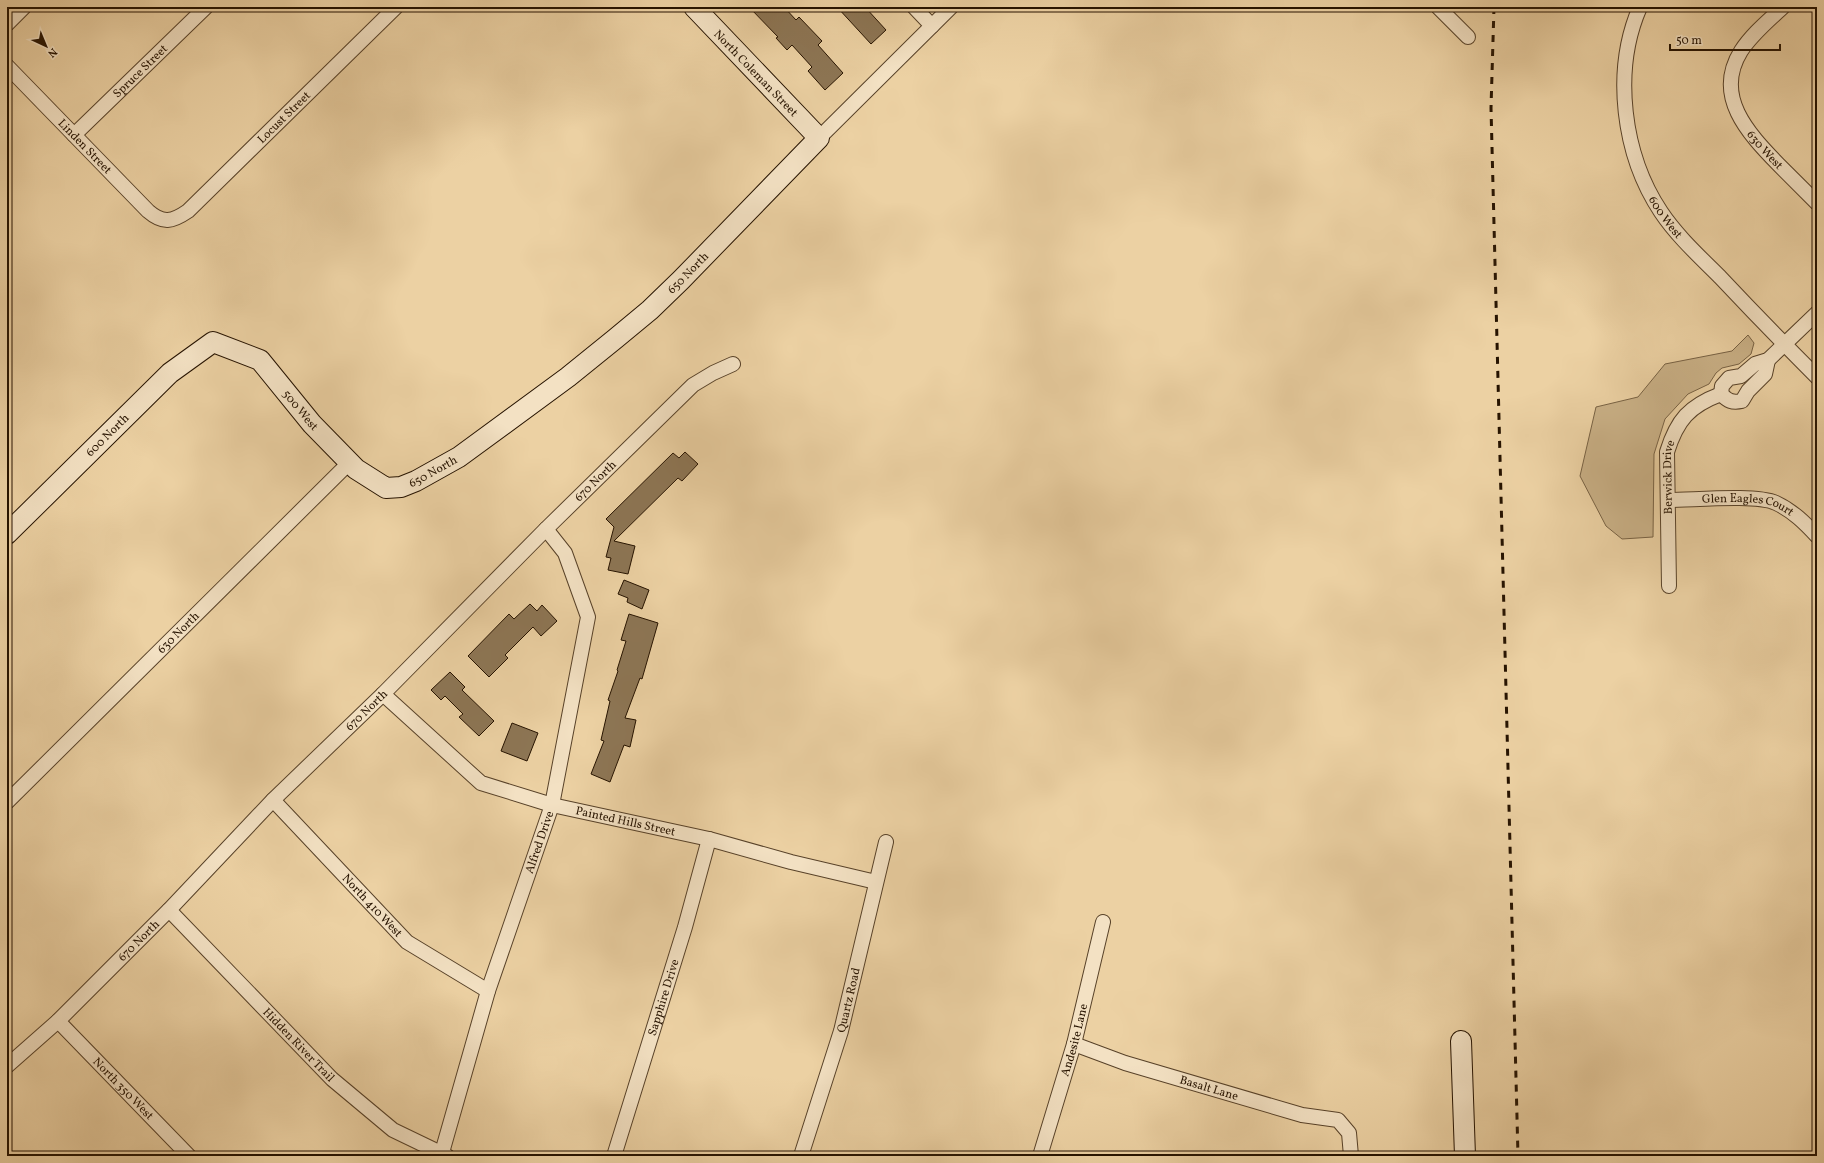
<svg xmlns="http://www.w3.org/2000/svg" width="1824" height="1163" font-family="Vollkorn,serif">
	<rect width="100%" height="100%" fill="#ecd1a3"/>
	<filter id="stains"><feTurbulence type="fractalNoise" baseFrequency=".005" numOctaves="4"/><feColorMatrix values="0 0 0 0 .2 0 0 0 0 .09 0 0 0 0 .02 0 0 0 .5 -.17"/></filter>
	<radialGradient id="worn" r=".72"><stop offset=".6" stop-color="#630" stop-opacity="0"/><stop offset="1" stop-color="#630" stop-opacity=".3"/></radialGradient>
	<polygon fill="#cab187" stroke="#786244" points="1748,335 1754,343 1751,354 1739,364 1722,368 1716,373 1709,384 1688,394 1665,419 1654,454 1653,537 1622,539 1606,526 1580,476 1596,407 1638,397 1665,364 1732,351"/>
	<g fill="#8d7655" stroke="#261300">
		<polygon points="749,7 784,7 796,20 799,17 822,41 818,45 843,73 825,90 808,71 812,67 792,45 787,50 776,38 778,37"/>
		<polygon points="837,7 865,7 886,30 871,44"/>
		<polygon points="685,452 698,464 682,481 678,478 614,541 635,546 628,574 608,570 611,558 606,557 614,527 606,519 673,453 679,458"/>
		<polygon points="624,580 649,590 642,609 627,602 628,598 618,594"/>
		<polygon points="530,604 537,611 542,605 557,621 541,636 533,627 505,655 508,658 489,677 468,656 509,614 514,619"/>
		<polygon points="629,614 658,623 642,679 640,678 625,718 636,720 630,747 624,745 610,782 591,774 604,741 601,740 610,701 608,700 618,671 617,670 626,641 621,640"/>
		<polygon points="450,672 465,687 462,690 494,721 479,736 459,717 463,714 445,696 441,700 431,690"/>
		<polygon points="512,723 538,733 527,761 501,751"/>
	</g>
	<g fill="none" stroke-linecap="round" stroke-linejoin="round">
		<defs>
			<g id="street">
				<polyline points="914,7 932,26"/>
				<polyline points="1438,7 1468,37"/>
				<path id="s1" d="M1640,7C1612,71 1623,155 1661,212C1677,236 1700,257 1720,277C1752,311 1784,344 1817,377"/>
				<path id="s2" d="M1783,7C1768,21 1752,34 1741,51C1713,96 1748,133 1778,164C1791,177 1804,190 1817,203"/>
				<polyline points="7,24 24,7"/>
				<path id="s3" d="M7,66L148,211C163,224 172,222 188,211L396,7"/>
				<path id="s4" d="M74,135L206,7"/>
				<polyline points="819,138 951,7"/>
				<polyline points="1721,394 1722,386 1729,378 1741,376 1755,364 1768,360 1817,313"/>
				<path d="M1721,394C1728,401 1732,403 1742,401L1748,391L1765,374L1768,360"/>
				<path id="s5" d="M1669,500C1694,500 1756,494 1776,503C1793,511 1805,523 1817,536"/>
				<path id="s6" d="M1669,586L1667,452C1677,420 1689,406 1721,394"/>
				<path id="s7" d="M383,694L481,783L552,805L709,839L791,862L876,882"/>
				<path id="s8" d="M273,800L407,942L488,991"/>
				<path id="s9" d="M7,802L349,463"/>
				<path id="s10" d="M169,910L332,1079L393,1130L447,1156"/>
				<path id="s11" d="M58,1021L189,1156"/>
				<path id="s12" d="M1074,1044L1125,1063L1302,1115L1338,1120L1349,1133L1351,1156"/>
				<path id="s13" d="M7,1066L58,1021L169,910L273,800L383,694L546,529L693,385L713,373L733,364"/>
				<path id="s14" d="M441,1156L488,991L552,805L588,617L565,553L546,529"/>
				<path id="s15" d="M614,1156L685,927L709,839"/>
				<path id="s16" d="M801,1156L841,1031L886,842"/>
				<path id="s17" d="M1040,1156L1074,1044L1103,922"/>
			</g>
			<g id="secondary">
				<path id="s18" d="M7,534L170,373L213,342L260,360L312,424L356,469L386,488L401,487L416,481L459,457L568,377L615,339L650,310L681,280L819,138L694,7"/>
				<polyline points="1461,1041 1465,1156"/>
			</g>
		</defs>
		<use href="#street" stroke="#584229" stroke-width="16"/>
		<use href="#secondary" stroke="#261300" stroke-width="22"/>
		<use href="#street" stroke="#f3e1c3" stroke-width="14"/>
		<use href="#secondary" stroke="#f3e1c3" stroke-width="20"/>
		<polyline stroke="#261300" stroke-width="3" stroke-dasharray="7 7" stroke-linecap="butt" points="1494,7 1491,108 1518,1156"/>
	</g>
	<g text-anchor="middle" stroke-width="3" stroke-linejoin="round" paint-order="stroke">
		<g font-size="12" fill="#261300" stroke="#f3e1c3">
			<text dy="4" stroke="none"><textPath href="#s4" startOffset="92">Spruce Street</textPath></text>
			<text transform="translate(756 73) rotate(46)" y="4">North Coleman Street</text>
			<text dy="4" stroke="none"><textPath href="#s3" startOffset="381">Locust Street</textPath></text>
			<text dy="4" stroke="none"><textPath href="#s3" startOffset="112">Linden Street</textPath></text>
			<text dy="4" stroke="none"><textPath href="#s2" startOffset="172">630 West</textPath></text>
			<text dy="4" stroke="none"><textPath href="#s1" startOffset="221">600 West</textPath></text>
			<text dy="4" stroke="none"><textPath href="#s18" startOffset="888">650 North</textPath></text>
			<text dy="4" stroke="none"><textPath href="#s18" startOffset="397">500 West</textPath></text>
			<text dy="4" stroke="none"><textPath href="#s18" startOffset="141">600 North</textPath></text>
			<text dy="4" stroke="none"><textPath href="#s18" startOffset="564">650 North</textPath></text>
			<text dy="4" stroke="none"><textPath href="#s6" startOffset="109">Berwick Drive</textPath></text>
			<text dy="4" stroke="none"><textPath href="#s13" startOffset="830">670 North</textPath></text>
			<text dy="4" stroke="none"><textPath href="#s5" startOffset="80">Glen Eagles Court</textPath></text>
			<text dy="4" stroke="none"><textPath href="#s9" startOffset="241">630 North</textPath></text>
			<text dy="4" stroke="none"><textPath href="#s13" startOffset="506">670 North</textPath></text>
			<text dy="4" stroke="none"><textPath href="#s7" startOffset="282">Painted Hills Street</textPath></text>
			<text dy="4" stroke="none"><textPath href="#s14" startOffset="329">Alfred Drive</textPath></text>
			<text dy="4" stroke="none"><textPath href="#s8" startOffset="145">North 410 West</textPath></text>
			<text dy="4" stroke="none"><textPath href="#s13" startOffset="182">670 North</textPath></text>
			<text dy="4" stroke="none"><textPath href="#s15" startOffset="166">Sapphire Drive</textPath></text>
			<text dy="4" stroke="none"><textPath href="#s16" startOffset="163">Quartz Road</textPath></text>
			<text dy="4" stroke="none"><textPath href="#s17" startOffset="121">Andesite Lane</textPath></text>
			<text dy="4" stroke="none"><textPath href="#s10" startOffset="187">Hidden River Trail</textPath></text>
			<text dy="4" stroke="none"><textPath href="#s12" startOffset="142">Basalt Lane</textPath></text>
			<text dy="4" stroke="none"><textPath href="#s11" startOffset="94">North 350 West</textPath></text>
		</g>
	</g>
	<rect width="1824" height="1163" fill="none" stroke="#ecd1a3" stroke-width="24"/>
	<rect x="8" y="8" width="1808" height="1147" fill="none" stroke="#261300" stroke-width="2"/>
	<rect x="12" y="12" width="1800" height="1139" fill="none" stroke="#261300"/>
	<g transform="translate(46 46) rotate(136)" stroke="#f3e1c3" stroke-width="3" paint-order="stroke">
	<path d="M0-3L7 15L0 10L-7 15Z" fill="#261300"/>
	<text y="-6" font-size="11" font-weight="bold" text-anchor="middle" fill="#261300">N</text>
	</g>
	<path d="M1670 44v6h110v-6" fill="none" stroke="#261300" stroke-width="2"/>
	<text x="1676" y="44" font-size="12" fill="#261300" stroke="#f3e1c3" stroke-width="3" paint-order="stroke">50 m</text>
	<rect width="100%" height="100%" filter="url(#stains)"/>
	<rect width="100%" height="100%" fill="url(#worn)"/>
</svg>
